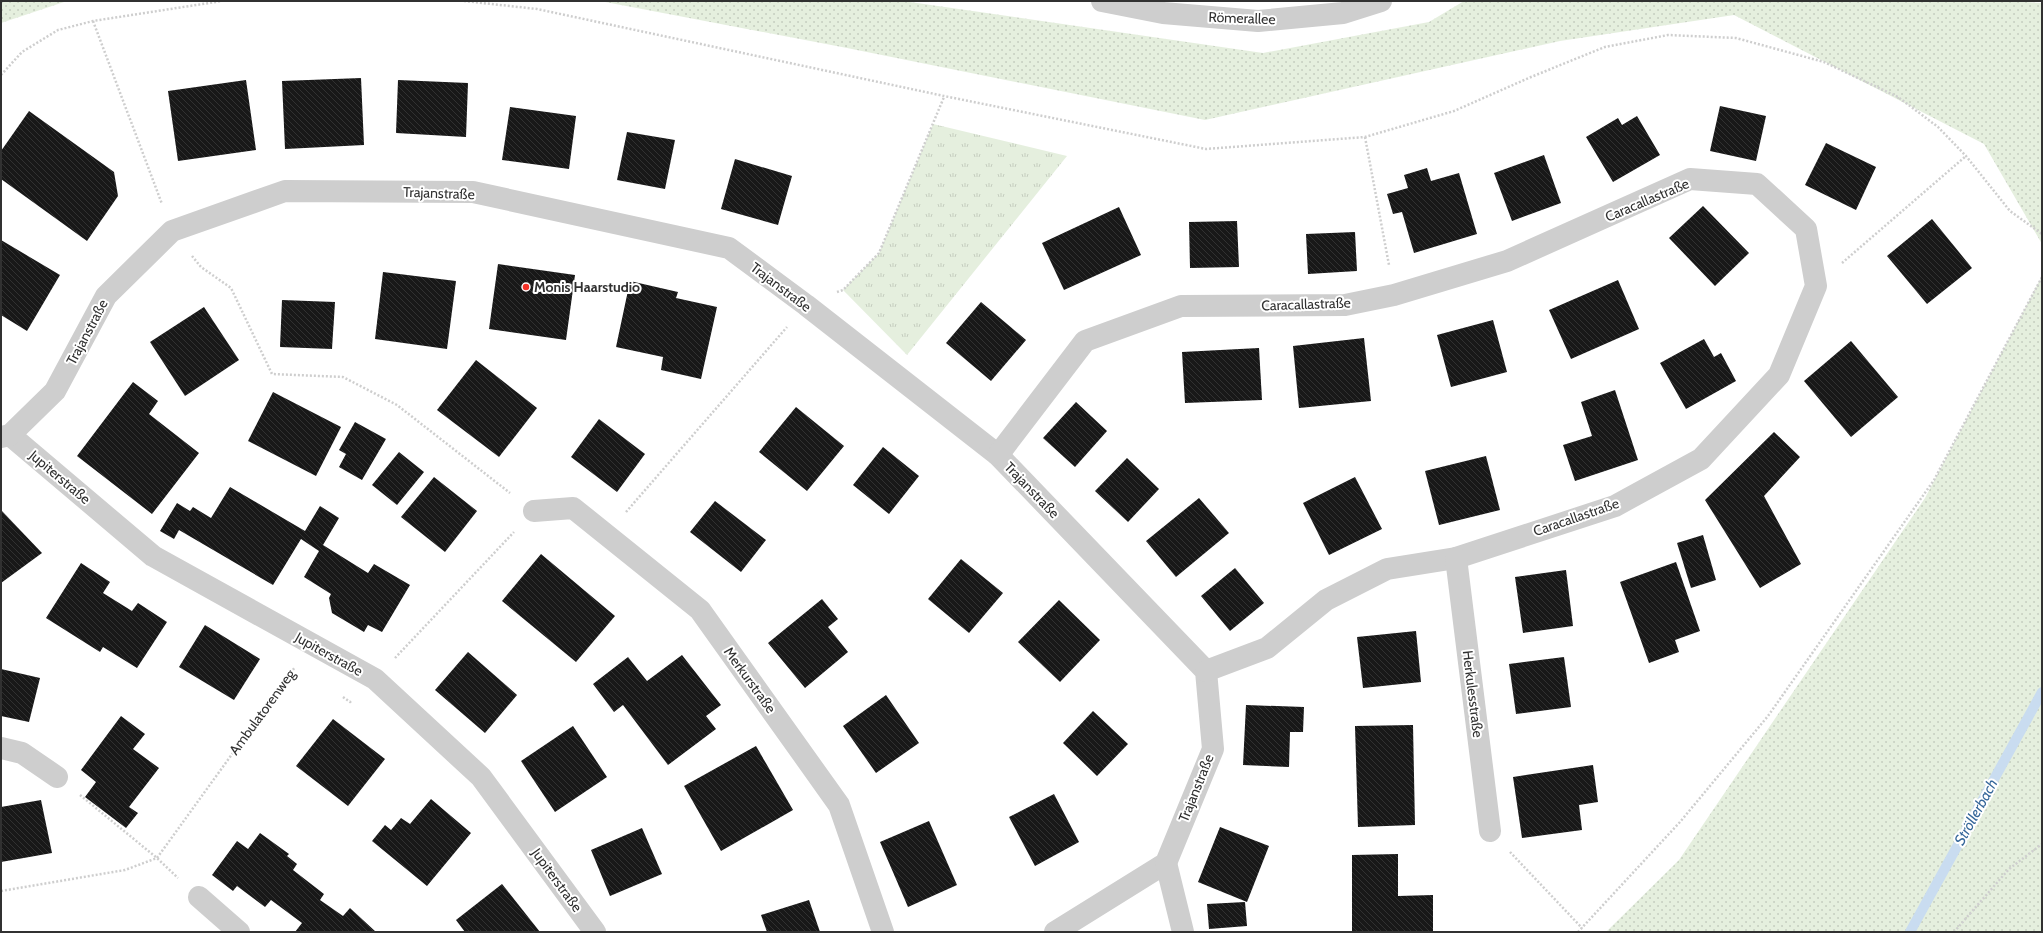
<svg xmlns="http://www.w3.org/2000/svg" width="2043" height="933" font-family="Cabin,sans-serif">
	<defs>
		<pattern id="grass-dots" width="8" height="8" patternUnits="userSpaceOnUse"><rect width="8" height="8" fill="#e5efde"/><path d="M2 2h.1M6 6h.1" fill="none" stroke="#c5cdbf" stroke-width="1.8" stroke-linecap="round"/></pattern>
		<pattern id="park-tufts" width="24" height="20" patternUnits="userSpaceOnUse"><rect width="24" height="20" fill="#e5efde"/><path d="M3 7l-1-3M5 7V3M7 7l1-3M15 17l-1-3M17 17v-4M19 17l1-3" fill="none" stroke="#c5cdbf"/></pattern>
		<pattern id="building-back-hatch" width="6" height="6" patternUnits="userSpaceOnUse"><rect width="6" height="6" fill="#181818"/><path d="M-1 5l2 2M0 0l6 6M5-1l2 2" fill="none" stroke="#313131"/></pattern>
	</defs>
	<rect width="100%" height="100%" fill="#fff"/>
	<g fill="url(#grass-dots)">
		<polygon points="1,1 67,1 1,23"/>
		<polygon points="600,1 903,1 1263,53 1429,22 1464,1 2010,1 2042,3 2042,244 1984,144 1734,15 1560,41 1205,120 847,48"/>
		<polygon points="2042,276 2042,932 1606,932 1679,860 1925,498"/>
	</g>
	<polygon fill="url(#park-tufts)" points="933,124 1067,156 907,355 843,290 879,253"/>
	<g fill="none" stroke-linecap="round" stroke-linejoin="round">
		<polyline stroke="#c9dcf0" stroke-width="10" points="1910,932 2042,692"/>
	</g>
	<g fill="url(#building-back-hatch)">
		<polygon points="361,78 364,145 285,149 282,81"/>
		<polygon points="246,80 256,150 178,161 168,91"/>
		<polygon points="398,80 468,83 466,137 396,133"/>
		<polygon points="1720,106 1766,116 1756,161 1710,151"/>
		<polygon points="510,107 576,116 569,169 502,160"/>
		<polygon points="29,111 114,172 118,196 87,241 1,179 1,151"/>
		<polygon points="1637,116 1660,155 1613,182 1586,137 1618,118 1622,125"/>
		<polygon points="627,132 675,140 665,189 617,180"/>
		<polygon points="1826,143 1876,167 1856,210 1805,185"/>
		<polygon points="1544,155 1561,203 1512,221 1494,173"/>
		<polygon points="735,159 792,176 778,225 721,209"/>
		<polygon points="1427,168 1431,181 1459,173 1477,234 1414,253 1402,212 1393,214 1387,194 1408,188 1404,175"/>
		<polygon points="1703,206 1749,253 1715,286 1669,238"/>
		<polygon points="1119,207 1141,255 1064,290 1042,243"/>
		<polygon points="1932,219 1972,268 1927,304 1887,256"/>
		<polygon points="1237,221 1239,267 1190,268 1189,222"/>
		<polygon points="1355,232 1357,271 1308,274 1306,234"/>
		<polygon points="1,240 60,275 27,331 1,315"/>
		<polygon points="498,264 575,275 566,340 489,329"/>
		<polygon points="383,272 456,281 447,349 375,339"/>
		<polygon points="1618,280 1639,329 1571,359 1549,310"/>
		<polygon points="630,281 678,292 676,298 717,307 701,379 661,370 663,357 616,347"/>
		<polygon points="282,300 335,302 332,349 280,347"/>
		<polygon points="981,302 1026,340 991,381 946,343"/>
		<polygon points="204,307 239,360 185,396 150,342"/>
		<polygon points="1493,320 1507,372 1451,387 1437,335"/>
		<polygon points="1364,338 1371,401 1299,408 1293,346"/>
		<polygon points="1704,339 1714,357 1721,353 1736,381 1686,409 1660,363"/>
		<polygon points="1851,341 1898,397 1851,437 1804,381"/>
		<polygon points="1259,348 1262,400 1185,403 1182,352"/>
		<polygon points="476,360 537,408 499,457 437,410"/>
		<polygon points="133,382 158,401 149,414 199,453 152,514 77,456"/>
		<polygon points="1615,390 1638,460 1575,481 1563,445 1592,436 1581,402"/>
		<polygon points="273,392 341,427 316,476 248,441"/>
		<polygon points="1076,402 1107,431 1075,467 1043,438"/>
		<polygon points="796,407 844,446 807,491 759,452"/>
		<polygon points="599,419 645,454 617,492 571,457"/>
		<polygon points="355,422 386,439 362,480 339,467 346,454 339,450"/>
		<polygon points="1774,432 1800,457 1764,496 1801,564 1760,588 1705,500"/>
		<polygon points="883,447 919,476 889,514 853,485"/>
		<polygon points="399,452 424,472 397,505 372,485"/>
		<polygon points="1486,456 1500,510 1439,525 1425,471"/>
		<polygon points="1127,458 1159,489 1128,522 1095,491"/>
		<polygon points="434,477 477,511 445,552 401,517"/>
		<polygon points="1355,477 1382,529 1329,555 1303,503"/>
		<polygon points="230,487 305,531 320,506 339,518 323,545 368,573 374,564 410,585 382,632 368,625 364,632 332,613 329,598 331,594 304,577 319,551 301,539 273,585 179,530 174,539 160,531 177,503 190,511 193,507 211,518"/>
		<polygon points="1199,498 1229,533 1176,577 1146,541"/>
		<polygon points="715,501 766,540 741,572 690,532"/>
		<polygon points="1,510 42,553 1,583"/>
		<polygon points="1703,535 1716,580 1691,588 1677,543"/>
		<polygon points="541,554 615,616 576,662 502,601"/>
		<polygon points="961,559 1003,593 969,633 928,599"/>
		<polygon points="1676,562 1700,631 1675,640 1679,652 1649,663 1620,582"/>
		<polygon points="81,563 110,582 103,593 132,611 138,603 167,622 137,668 103,647 100,652 46,618"/>
		<polygon points="1235,568 1264,603 1230,631 1201,596"/>
		<polygon points="1566,570 1573,626 1523,633 1515,577"/>
		<polygon points="822,599 838,619 828,627 848,652 805,688 768,643"/>
		<polygon points="1059,600 1100,640 1060,682 1018,642"/>
		<polygon points="205,625 260,659 234,700 179,667"/>
		<polygon points="1416,631 1421,682 1363,688 1357,637"/>
		<polygon points="468,652 517,695 485,733 435,690"/>
		<polygon points="682,655 721,705 706,716 716,729 668,765 623,705 614,712 593,684 628,657 647,681"/>
		<polygon points="1564,657 1571,707 1516,714 1509,664"/>
		<polygon points="1,669 40,678 29,722 1,716"/>
		<polygon points="886,695 919,743 876,773 843,726"/>
		<polygon points="1246,705 1304,707 1303,732 1290,732 1289,767 1243,765"/>
		<polygon points="1093,711 1128,744 1097,776 1063,743"/>
		<polygon points="121,716 145,734 133,749 159,768 129,807 138,813 126,828 85,797 96,782 81,770"/>
		<polygon points="333,719 385,759 348,806 296,766"/>
		<polygon points="1413,725 1415,825 1358,827 1355,726"/>
		<polygon points="573,726 607,777 555,812 521,761"/>
		<polygon points="756,746 793,810 721,851 684,786"/>
		<polygon points="1593,765 1598,802 1579,805 1582,830 1522,838 1513,777"/>
		<polygon points="1054,794 1079,842 1035,866 1009,817"/>
		<polygon points="431,799 471,833 427,886 372,841 385,825 391,830 401,818 410,824"/>
		<polygon points="41,800 52,853 1,862 1,807"/>
		<polygon points="929,821 957,885 908,907 880,842"/>
		<polygon points="1220,827 1269,846 1247,902 1198,882"/>
		<polygon points="642,828 662,874 610,896 591,850"/>
		<polygon points="260,833 289,854 287,856 297,864 293,870 324,894 320,900 343,916 350,908 376,932 295,932 302,923 271,900 265,907 237,886 233,891 212,875 237,841 248,849"/>
		<polygon points="1398,854 1398,896 1433,895 1433,932 1352,932 1352,855"/>
		<polygon points="502,884 540,932 465,932 456,920"/>
		<polygon points="809,900 820,932 767,932 761,915"/>
		<polygon points="1245,902 1247,926 1209,929 1207,904"/>
	</g>
	<g fill="none" stroke-linecap="round" stroke-linejoin="round">
		<g stroke="#cecece" stroke-width="2.5" stroke-dasharray="2 2" stroke-linecap="butt">
			<polyline points="464,1 537,9 944,96 1206,149 1365,137 1454,111 1531,77 1605,47 1668,35 1736,38 1824,62 1898,97 1938,127 1966,156 2010,211 2042,234"/>
			<polyline points="93,21 162,204"/>
			<polyline points="1,75 22,52 58,30 93,21 222,1"/>
			<polyline points="1365,137 1389,265"/>
			<polyline points="192,256 201,267 231,288 272,374 343,377 397,405 510,493"/>
			<polyline points="1842,263 1966,156"/>
			<polyline points="837,292 843,290 879,253 944,97"/>
			<polyline points="626,512 787,327"/>
			<polyline points="395,658 514,532"/>
			<polyline points="343,697 350,702 352,700"/>
			<polyline points="80,795 157,858 178,878"/>
			<polyline points="1510,852 1582,928"/>
			<polyline points="1,891 125,870 157,858 295,667"/>
			<polyline points="1578,932 1680,822 1768,716 1934,480 2042,277"/>
			<polyline points="1954,932 2009,869 2042,844"/>
		</g>
		<g stroke="#cecece" stroke-width="22">
			<polyline points="10,435 153,556 375,679 481,777 595,932"/>
			<polyline points="1,437 10,435 55,391 106,296 172,231 285,191 473,192 729,248 806,305 998,455 1206,671 1213,749 1166,863 1055,932"/>
			<polyline points="998,455 1085,341 1181,306 1345,305 1394,295 1507,261 1690,179 1757,184 1806,229 1816,286 1779,375 1701,459 1615,506 1456,558 1387,569 1326,600 1267,648 1206,671"/>
			<polyline points="534,511 573,508 700,610 839,805 883,932"/>
			<polyline points="1456,558 1490,831"/>
			<polyline points="1,748 22,753 57,777"/>
			<polyline points="1166,863 1183,932"/>
			<polyline points="199,897 239,932"/>
		</g>
		<polyline stroke="#cecece" stroke-width="22" points="1102,1 1163,13 1258,21 1343,13 1381,1"/>
	</g>
	<circle fill="#f43127" stroke="#fff" stroke-width="1.5" cx="526" cy="287" r="4"/>
	<g text-anchor="middle" stroke-width="4" stroke-linejoin="round" paint-order="stroke">
		<g font-size="14" fill="#313131" stroke="#fff">
			<text transform="translate(1242 18) rotate(2)" y="5">Römerallee</text>
			<text transform="translate(439 193) rotate(2)" y="5">Trajanstraße</text>
			<text transform="translate(1647 200) rotate(-23)" y="5">Caracallastraße</text>
			<text transform="translate(781 287) rotate(37)" y="5">Trajanstraße</text>
			<text transform="translate(1306 304) rotate(-2)" y="5">Caracallastraße</text>
			<text transform="translate(87 332) rotate(-62)" y="5">Trajanstraße</text>
			<text transform="translate(60 477) rotate(40)" y="5">Jupiterstraße</text>
			<text transform="translate(1032 490) rotate(46)" y="5">Trajanstraße</text>
			<text transform="translate(1576 517) rotate(-19)" y="5">Caracallastraße</text>
			<text transform="translate(329 654) rotate(29)" y="5">Jupiterstraße</text>
			<text transform="translate(750 680) rotate(54)" y="5">Merkurstraße</text>
			<text transform="translate(1473 694) rotate(83)" y="5">Herkulesstraße</text>
			<text transform="translate(262 712) rotate(-54)" y="5">Ambulatorenweg</text>
			<text transform="translate(1196 788) rotate(-68)" y="5">Trajanstraße</text>
			<text transform="translate(557 880) rotate(54)" y="5">Jupiterstraße</text>
		</g>
		<g font-size="14" font-weight="bold" fill="#313131" stroke="#fff" text-anchor="start">
			<text x="534" y="292">Monis Haarstudio</text>
		</g>
		<g font-size="15" font-style="italic" fill="#37689b" stroke="#fff">
			<text transform="translate(1976 812) rotate(-61)" y="5">Ströllerbach</text>
		</g>
	</g>
	<rect width="2043" height="933" fill="none" stroke="#313131" stroke-width="4"/>
</svg>
